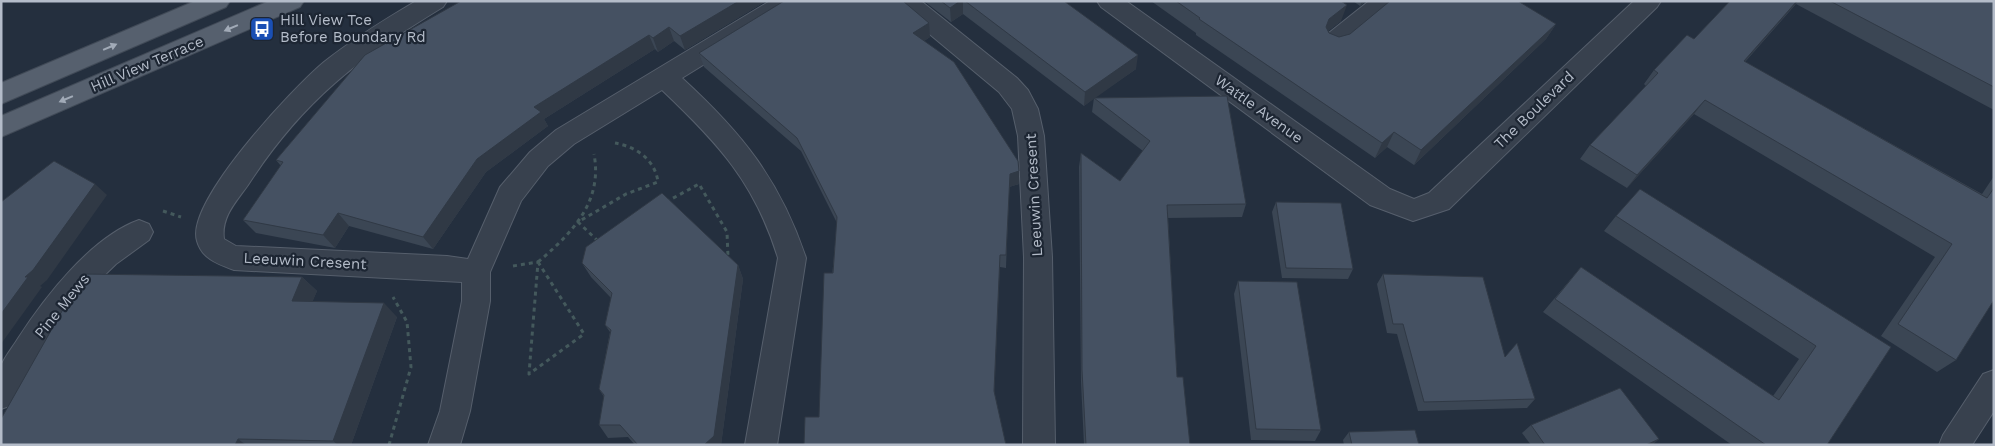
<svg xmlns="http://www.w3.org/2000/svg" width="1995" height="446" font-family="'Work Sans',sans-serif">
	<rect width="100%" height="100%" fill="#242f3e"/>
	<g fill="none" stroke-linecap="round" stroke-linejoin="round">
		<defs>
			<g id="minor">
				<path d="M416,1H447L443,7C359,58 303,100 248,185C236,202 221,217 224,239L236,246L447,256L468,259L500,187L530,152L556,130L770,1H801L797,7L682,78C742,133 780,180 806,258L777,445H745L778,258C755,183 718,143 662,90L574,144L548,166L521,201L490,272V301L470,411L460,445H428L440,411L462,301V282L234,270C218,264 202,259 197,241C185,202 294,87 324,62C353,39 384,20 416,1Z"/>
				<polygon points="893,1 921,1 1017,78 1028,90 1038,109 1044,136 1052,257 1055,445 1023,445 1024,257 1018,136 1012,109 999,92 897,7"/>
				<polygon points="1097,1 1126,1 1390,189 1414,199 1429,193 1634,1 1661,1 1657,7 1449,209 1413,221 1370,205 1101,7"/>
				<polygon points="1369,1 1397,1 1393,7 1343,48 1334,51 1325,48 1322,42 1325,36"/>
				<path d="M139,220L149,224L153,232L149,240L116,264L82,297L44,350L12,405L1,409C1,397 0,377 1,366C4,358 12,348 17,340C44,298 91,237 139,220Z"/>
				<polygon points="1994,370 1994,411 1972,445 1939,445 1943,435 1983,374"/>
			</g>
			<g id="major">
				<polygon points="195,1 230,1 226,7 1,104 1,83"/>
				<polygon points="269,1 304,1 300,7 1,137 1,116"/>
			</g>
		</defs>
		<use href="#minor" stroke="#565f6c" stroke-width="2"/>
		<use href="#major" stroke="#414a57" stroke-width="2"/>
		<g stroke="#44595c" stroke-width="3" stroke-dasharray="4 4" stroke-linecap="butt">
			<polyline points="666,202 699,184 727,232 728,257"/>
			<polyline points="163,211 181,217"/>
			<path d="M598,241L578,222L626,194L658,182C655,160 637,147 615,143"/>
			<polygon points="538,262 584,334 529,374"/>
			<path d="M538,262C572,233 603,202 594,154"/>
			<polyline points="513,266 538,262"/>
			<polyline points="389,445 411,367 407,322 393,297"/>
		</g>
		<use href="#minor" fill="#38414e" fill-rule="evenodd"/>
		<use href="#major" fill="#56606e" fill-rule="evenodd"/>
	</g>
	<g fill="#3b4654">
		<polygon points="766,1 685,50 674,41 658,52 655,49 544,119 548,126 486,172 433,249 349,226 335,248 256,233 243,220 281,166 276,160 365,55"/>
		<polygon points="924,1 1064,1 1136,69 1094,98 1246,204 1242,217 1168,218 1177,377 1190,445 1084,445 1081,382 1079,167 1081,153 1120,181 1143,151 1092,112 1094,98 1084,106 963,14 951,22"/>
		<polygon points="1151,1 1341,1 1341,21 1328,31 1329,33 1339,37 1556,24 1546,39 1414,165 1387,147 1375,158 1196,35 1196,33"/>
		<polygon points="1353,1 1366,1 1360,6"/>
		<polygon points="1730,1 1994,1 1994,110 1796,4 1745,62 1982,194 1994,176 1994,300 1956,360 1937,372 1881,336 1935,257 1694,114 1627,188 1580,159 1590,145 1646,86 1644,84 1654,70 1694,39"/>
		<polygon points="930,37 924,41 1019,171 1019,184 1009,187 1006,268 1000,267 819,417 837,223 801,151 704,67 699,53"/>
		<polygon points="1276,202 1353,269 1348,279 1282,278 1272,212"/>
		<polygon points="1616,216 1891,347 1827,445 1732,445 1543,312 1581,267 1773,396 1799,359 1604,231"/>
		<polygon points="582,263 738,265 743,279 721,445 635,445 628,437 608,438 599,425 604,397 599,389 610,332 605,325 611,298 591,277"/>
		<polygon points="1383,274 1505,357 1535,399 1527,408 1418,411 1397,334 1387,333 1377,284"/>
		<polygon points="302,277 317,291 312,302 397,317 351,445 1,445"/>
		<polygon points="1238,281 1321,430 1315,441 1251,440 1234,294"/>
		<polygon points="1531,425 1659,439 1652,445 1531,445 1522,433"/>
		<polygon points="1349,432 1419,445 1344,445 1343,440"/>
	</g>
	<g fill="#303945">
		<polygon points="739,1 766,1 685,50 680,36"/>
		<polygon points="960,1 963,1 963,14 951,22 950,8"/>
		<polygon points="1362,1 1366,1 1360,6"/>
		<polygon points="1797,1 1798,1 1732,76 1744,61"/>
		<polygon points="1347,5 1341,21 1323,35 1329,19"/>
		<polygon points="929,23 930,37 915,47 913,33"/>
		<polygon points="1556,24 1546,39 1414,165 1421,150"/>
		<polygon points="669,27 674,41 658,52 653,38"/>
		<polygon points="649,35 655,49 544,119 548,126 486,172 433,249 423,237 477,159 534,107"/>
		<polygon points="1138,55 1136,69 1084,106 1085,92"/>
		<polygon points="1705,100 1694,114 1627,188 1637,175"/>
		<polygon points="1394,132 1387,147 1375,158 1382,143"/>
		<polygon points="1019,171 1019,184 1009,187 1006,268 1010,174"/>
		<polygon points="95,184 107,195 47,280 40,286 42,287 1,344 1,314 25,277"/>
		<polygon points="338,213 349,226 335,248 323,235"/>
		<polygon points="1000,255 1000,267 994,402 994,391"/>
		<polygon points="738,265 743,279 721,445 704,445"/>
		<polygon points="302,277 317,291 307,315 292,301"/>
		<polygon points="384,303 397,317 351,445 338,445 333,441"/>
		<polygon points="238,439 246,445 235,445"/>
		<polygon points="1659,439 1652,445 1646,445"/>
	</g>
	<g fill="#455162" stroke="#303945">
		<polygon points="461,1 739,1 680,36 669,27 653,38 649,35 534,107 541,112 477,159 423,237 338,213 323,235 243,220 283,162 276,160 365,55"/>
		<polygon points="784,1 903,1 929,23 913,33 954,62 1018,161 1019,171 1010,174 1006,255 1000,255 994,391 1006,445 804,445 805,417 819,417 824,273 833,273 837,217 797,138 699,53"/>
		<polygon points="941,1 960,1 950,8"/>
		<polygon points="965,1 1064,1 1138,55 1085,92"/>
		<polygon points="1176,1 1341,1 1347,5 1329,19 1326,27 1329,33 1339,37 1350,34 1390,1 1518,1 1556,24 1421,150 1394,132 1382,143 1199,19 1200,18"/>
		<polygon points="1730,1 1797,1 1744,61 1987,198 1994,188 1994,300 1956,360 1898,324 1952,244 1705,100 1637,175 1590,145 1658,73 1654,70 1687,35 1694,39"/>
		<polygon points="1830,1 1994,1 1994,87"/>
		<polygon points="1227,96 1246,204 1167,205 1177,377 1183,377 1190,445 1086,445 1082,370 1081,153 1120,181 1150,141 1094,98"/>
		<polygon points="54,161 95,184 33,270 25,277 28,277 1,314 1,202"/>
		<polygon points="1640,189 1891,347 1827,445 1766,445 1555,299 1581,267 1779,400 1816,346 1616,216"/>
		<polygon points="662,193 738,265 714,436 704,445 638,445 620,425 599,425 604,395 599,389 611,330 605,325 612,293 582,263 586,247"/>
		<polygon points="1276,202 1341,203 1353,269 1286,268"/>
		<polygon points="83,274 302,277 292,301 384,303 333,441 238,439 235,445 1,445 1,419"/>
		<polygon points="1383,274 1483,277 1505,357 1517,343 1535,399 1424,402 1403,324 1393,324"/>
		<polygon points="1238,281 1297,282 1321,430 1256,429"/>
		<polygon points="1620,388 1659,439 1646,445 1545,445 1531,425"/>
		<polygon points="1415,430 1419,445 1352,445 1349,432"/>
	</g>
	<defs><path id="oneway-solid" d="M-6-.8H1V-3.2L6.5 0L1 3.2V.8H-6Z" transform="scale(1.25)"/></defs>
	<g fill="#a1aab7">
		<use href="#oneway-solid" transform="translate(231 28) rotate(157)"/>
		<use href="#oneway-solid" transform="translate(110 47) rotate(-23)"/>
		<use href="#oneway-solid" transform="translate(66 99) rotate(157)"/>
	</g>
	<defs>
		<symbol id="bus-square" viewBox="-11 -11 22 22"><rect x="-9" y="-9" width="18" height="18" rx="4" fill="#1a4fb4" stroke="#1d2633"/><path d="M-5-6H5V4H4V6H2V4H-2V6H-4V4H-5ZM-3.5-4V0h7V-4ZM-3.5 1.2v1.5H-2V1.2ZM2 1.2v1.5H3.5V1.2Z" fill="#fff"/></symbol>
	</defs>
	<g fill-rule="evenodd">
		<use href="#bus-square" x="248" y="15" width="28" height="28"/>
	</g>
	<g text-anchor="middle" stroke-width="4.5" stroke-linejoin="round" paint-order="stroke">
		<g font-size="15" fill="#b4bcc9" stroke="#1d2633" text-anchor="start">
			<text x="280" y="25">Hill View Tce<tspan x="280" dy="17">Before Boundary Rd</tspan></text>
		</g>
		<g font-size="15" fill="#b4bcc9" stroke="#1d2633">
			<text transform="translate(147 64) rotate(-23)" y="5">Hill View Terrace</text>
			<text transform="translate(1259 109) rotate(36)" y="5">Wattle Avenue</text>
			<text transform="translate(1534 110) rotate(-44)" y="5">The Boulevard</text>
			<text transform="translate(1034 195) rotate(-93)" y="5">Leeuwin Cresent</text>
			<text transform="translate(305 261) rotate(3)" y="5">Leeuwin Cresent</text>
			<text transform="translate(62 306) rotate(-51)" y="5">Pine Mews</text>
		</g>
	</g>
	<rect width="1995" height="446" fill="none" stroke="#b4bcc9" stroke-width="5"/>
</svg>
